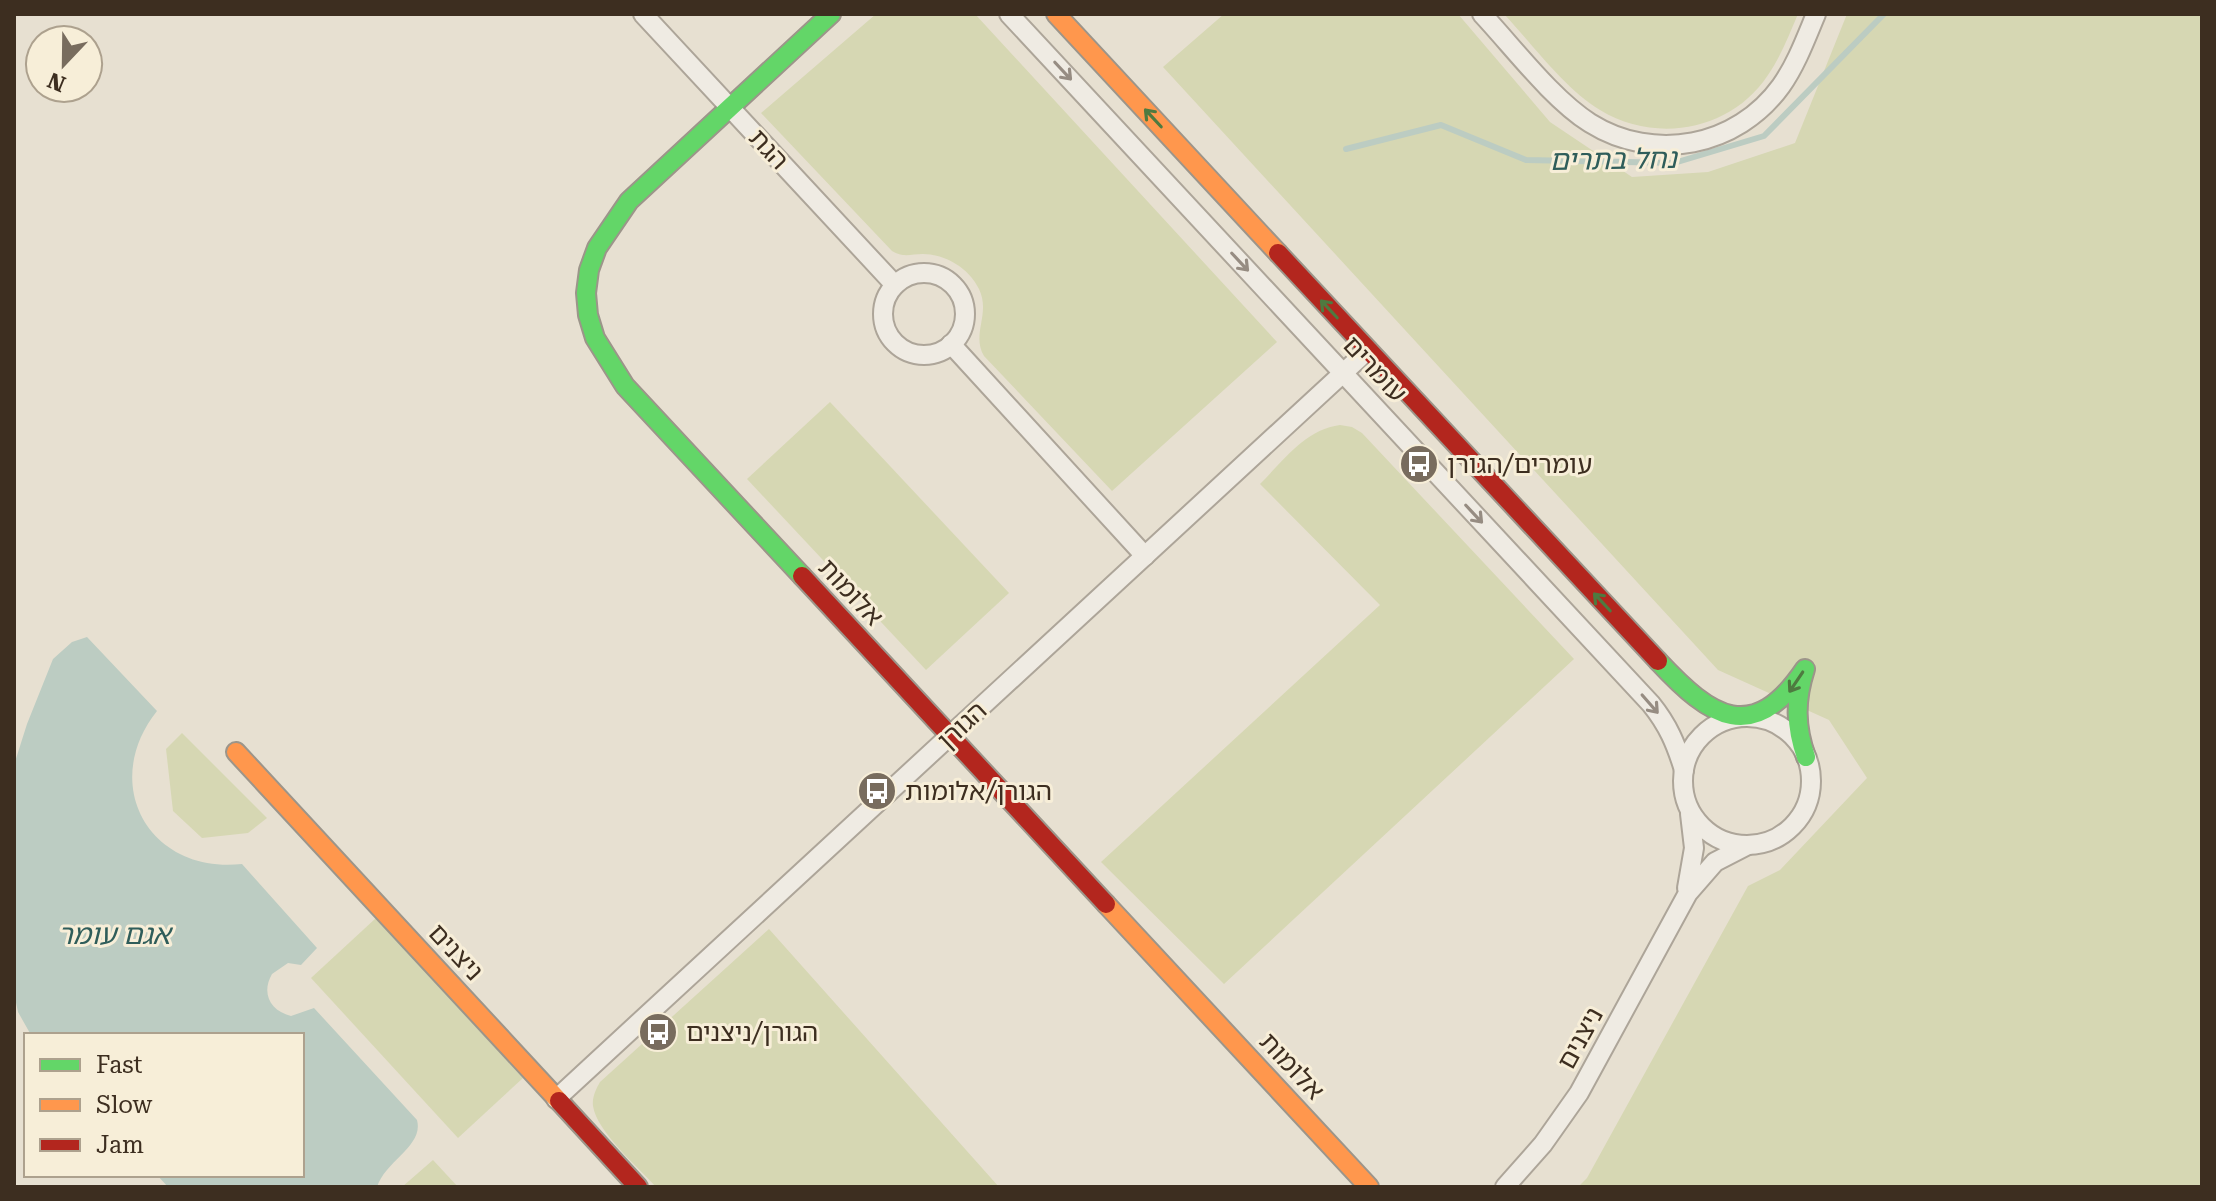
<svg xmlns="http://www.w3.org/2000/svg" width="2216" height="1201" font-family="'Roboto Serif','Noto Sans Hebrew',serif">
	<rect width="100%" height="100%" fill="#e7e0d1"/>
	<g fill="#d6d7b3">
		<path d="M876,14H975L1277,342L1112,491L984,356C971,334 991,314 979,289C969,268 945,254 923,254C911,254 903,258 892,251L761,113Z"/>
		<polygon points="1224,14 1458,14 1550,122 1632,177 1708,172 1795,143 1847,14 2202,14 2202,1187 1578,1187 1587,1178 1748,886 1780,870 1867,778 1829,720 1718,670 1163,67"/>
		<path d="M1504,14H1798C1789,35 1781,56 1768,75C1731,131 1656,144 1600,110C1565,89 1532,44 1504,14Z"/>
		<polygon points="830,402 1009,593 926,670 747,479"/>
		<path d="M1340,425L1352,427L1362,433L1574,659L1224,984L1101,862L1380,605L1260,484C1283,461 1306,429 1340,425Z"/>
		<polygon points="182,733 267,818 248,833 202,838 173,811 166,749"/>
		<polygon points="376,918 523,1078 458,1138 311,978"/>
		<path d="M769,929L999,1187H656C638,1167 597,1132 593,1106C592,1097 596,1089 600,1082Z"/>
		<polygon points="433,1160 458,1187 402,1187"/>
	</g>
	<path fill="#bcccc2" d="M87,637L157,711C99,784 149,874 242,864L317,948L301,965L288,963L272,974C261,993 270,1011 291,1016L314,1008L417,1120C424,1146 386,1160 377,1187H168L157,1175H302V1035H31L18,1012L14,993V765L27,724L53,659L72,642Z"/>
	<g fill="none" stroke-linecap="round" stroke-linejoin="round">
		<polyline stroke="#bcccc2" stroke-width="6" points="1346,149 1441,125 1526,160 1674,163 1764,136 1884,14"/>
		<defs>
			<g id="street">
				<polyline points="643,14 895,285"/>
				<path d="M1009,14L1651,704C1668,725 1676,744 1684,770"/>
				<path d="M1482,14C1513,47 1552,99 1590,123C1654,163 1737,147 1781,86C1796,65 1806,38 1816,14"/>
				<circle cx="924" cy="314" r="41"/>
				<polyline points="951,344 1145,556"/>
				<circle cx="1747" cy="781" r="64"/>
				<polyline points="1687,888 1694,848 1690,814"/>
				<polyline points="556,1099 1368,350"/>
				<polyline points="1505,1187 1543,1144 1579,1093 1688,893 1715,862 1748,845"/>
			</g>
			<g id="fast">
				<polyline points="802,576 625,386 595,338 588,315 586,293 589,270 597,248 629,201 831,14"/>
				<path d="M1658,661C1711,718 1753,746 1805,669C1795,700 1795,726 1806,757"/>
			</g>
			<g id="slow">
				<polyline points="1056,14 1278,253"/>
				<polyline points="236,752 559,1101"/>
				<polyline points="1106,904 1369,1187"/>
			</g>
			<g id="jam">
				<polyline points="1278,253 1658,661"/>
				<polyline points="802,576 1106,904"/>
				<polyline points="559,1101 638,1187"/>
			</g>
		</defs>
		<use href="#street" stroke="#ada599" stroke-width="22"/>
		<use href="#fast" stroke="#9c958a" stroke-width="22"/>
		<use href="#slow" stroke="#9c958a" stroke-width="22"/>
		<use href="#jam" stroke="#9c958a" stroke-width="22"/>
		<use href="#street" stroke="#efebe3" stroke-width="18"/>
		<use href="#fast" stroke="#63d668" stroke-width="18"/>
		<use href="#slow" stroke="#ff974d" stroke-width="18"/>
		<use href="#jam" stroke="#b3261e" stroke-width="18"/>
	</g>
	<defs><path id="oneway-shaft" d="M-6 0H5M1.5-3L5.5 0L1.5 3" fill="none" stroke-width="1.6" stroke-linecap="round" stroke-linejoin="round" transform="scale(2)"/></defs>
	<g stroke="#968c82">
		<use href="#oneway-shaft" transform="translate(1063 71) rotate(47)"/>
		<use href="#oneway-shaft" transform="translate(1240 262) rotate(47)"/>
		<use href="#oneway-shaft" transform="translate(1474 514) rotate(47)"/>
		<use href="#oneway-shaft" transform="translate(1650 704) rotate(49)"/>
	</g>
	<g stroke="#4e7a40">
		<use href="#oneway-shaft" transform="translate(1153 118) rotate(-133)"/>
		<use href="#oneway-shaft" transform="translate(1329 309) rotate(-133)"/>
		<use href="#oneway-shaft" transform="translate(1602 602) rotate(-133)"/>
		<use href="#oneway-shaft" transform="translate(1796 682) rotate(124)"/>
	</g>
	<defs>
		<symbol id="bus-disc" viewBox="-11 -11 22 22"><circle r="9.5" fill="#786c5e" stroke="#f7eed8"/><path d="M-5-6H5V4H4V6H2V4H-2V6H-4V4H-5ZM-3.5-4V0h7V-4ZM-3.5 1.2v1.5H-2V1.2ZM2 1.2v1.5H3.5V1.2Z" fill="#fff"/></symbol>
	</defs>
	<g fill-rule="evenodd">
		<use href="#bus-disc" x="1397" y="442" width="44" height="44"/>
		<use href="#bus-disc" x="855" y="769" width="44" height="44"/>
		<use href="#bus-disc" x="636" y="1010" width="44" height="44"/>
	</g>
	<g text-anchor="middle" stroke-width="6" stroke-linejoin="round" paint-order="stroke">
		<g font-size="26" fill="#3d2e20" stroke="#f7eed8">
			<text transform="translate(769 149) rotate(47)" y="9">הגת</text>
			<text transform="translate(1375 369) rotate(47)" y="9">עומרים</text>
			<text transform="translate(851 592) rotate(47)" y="9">אלומות</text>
			<text transform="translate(962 725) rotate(-43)" y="9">הגורן</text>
			<text transform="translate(456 952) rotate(47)" y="9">ניצנים</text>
			<text transform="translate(1580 1038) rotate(-61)" y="9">ניצנים</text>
			<text transform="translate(1292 1066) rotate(47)" y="9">אלומות</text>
		</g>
		<g font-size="26" fill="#3d2e20" stroke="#f7eed8" text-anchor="start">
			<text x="1447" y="473">עומרים/הגורן</text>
			<text x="905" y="800">הגורן/אלומות</text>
			<text x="686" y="1041">הגורן/ניצנים</text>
		</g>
		<g font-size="28" font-style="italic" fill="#2f5d5a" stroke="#f7eed8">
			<text transform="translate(1613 159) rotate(-1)" y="10">נחל בתרים</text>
			<text x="114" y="944">אגם עומר</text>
		</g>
	</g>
	<rect width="2216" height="1201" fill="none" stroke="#3d2e20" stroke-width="32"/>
	<rect x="24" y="1033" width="280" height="144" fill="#f7eed8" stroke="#ada18e" stroke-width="2"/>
	<rect x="40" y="1059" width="40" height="12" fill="#63d668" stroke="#ada18e" stroke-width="2"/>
	<text x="96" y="1073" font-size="24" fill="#3d2e20">Fast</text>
	<rect x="40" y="1099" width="40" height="12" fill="#ff974d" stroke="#ada18e" stroke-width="2"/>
	<text x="96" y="1113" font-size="24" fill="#3d2e20">Slow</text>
	<rect x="40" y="1139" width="40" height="12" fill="#b3261e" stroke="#ada18e" stroke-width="2"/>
	<text x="96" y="1153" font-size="24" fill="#3d2e20">Jam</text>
	<g transform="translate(64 64) rotate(202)"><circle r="38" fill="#f7eed8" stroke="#ada18e" stroke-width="2"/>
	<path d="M0-6L14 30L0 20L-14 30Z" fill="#786c5e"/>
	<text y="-12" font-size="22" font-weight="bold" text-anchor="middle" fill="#3d2e20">N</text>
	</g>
</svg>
